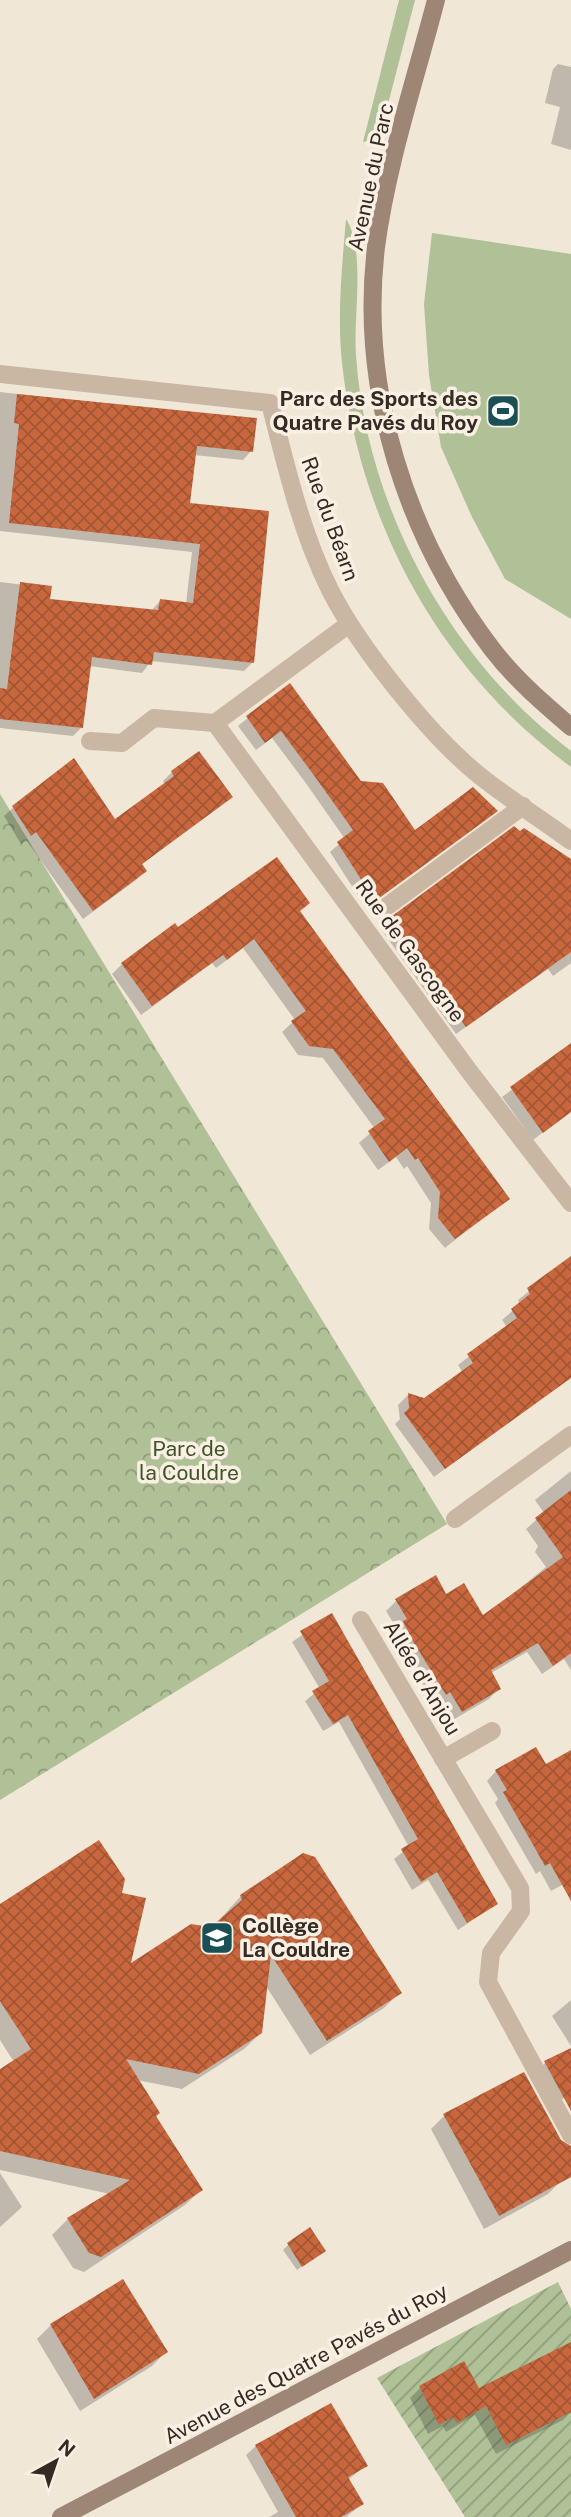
<svg xmlns="http://www.w3.org/2000/svg" width="571" height="2517" font-family="'Public Sans',sans-serif">
	<defs>
		<pattern id="forest-crowns" width="20" height="18" patternUnits="userSpaceOnUse" patternTransform="scale(1.75)"><rect width="20" height="18" fill="#b0c097"/><path d="M2 6a3 3 0 1 1 6 0M12 15a3 3 0 1 1 6 0" fill="none" stroke="#909c7b"/></pattern>
		<pattern id="garden-furrows" width="10" height="10" patternUnits="userSpaceOnUse" patternTransform="scale(1.75)"><rect width="10" height="10" fill="#b0c097"/><path d="M-1 1l2-2M0 10L10 0M9 11l2-2" fill="none" stroke="#909c7b"/></pattern>
		<pattern id="building-cross-hatch" width="8" height="8" patternUnits="userSpaceOnUse" patternTransform="scale(1.75)"><rect width="8" height="8" fill="#c8673e"/><path d="M0 0l8 8M0 8l8-8" fill="none" stroke="#a35534"/></pattern>
	</defs>
	<rect width="100%" height="100%" fill="#f1e7d7"/>
	<g fill="#b0c097">
		<polygon points="399,0 415,0 381,131 374,140 363,142"/>
		<path d="M346,219C366,249 353,318 356,355C366,507 450,660 571,751V767C440,671 360,524 342,363C337,315 342,267 346,219Z"/>
		<polygon points="432,233 571,254 571,619 505,579 472,517 441,447 429,375 424,304"/>
	</g>
	<polygon fill="url(#forest-crowns)" points="0,794 447,1524 0,1800"/>
	<polygon fill="url(#garden-furrows)" points="558,2282 571,2309 571,2517 465,2517 377,2378"/>
	<g fill="#0003">
		<polygon points="558,64 571,67 571,150 551,144 560,107 545,103 553,69"/>
		<polygon points="0,392 255,420 251,451 243,460 194,455 188,504 252,663 244,671 151,661 142,673 89,666 82,727 73,736 0,728 0,582 50,588 48,601 152,610 160,601 186,604 192,552 0,531"/>
		<polygon points="289,685 360,782 414,833 487,819 366,908 330,852 345,839 305,782 272,738 256,750 238,726"/>
		<polygon points="199,753 231,797 141,865 145,871 136,880 83,919 26,840 21,844 4,816 14,807 114,822 165,785 163,781 172,772"/>
		<polygon points="571,861 571,963 553,976 548,969 456,1034 381,929 390,921"/>
		<polygon points="299,912 508,1198 445,1248 429,1229 431,1203 407,1166 404,1169 396,1157 378,1170 359,1143 375,1129 323,1058 298,1055 282,1032 295,1020 243,948 216,968 212,963 141,1015 112,974 122,964 177,929"/>
		<polygon points="571,1045 571,1111 533,1140 502,1097"/>
		<polygon points="571,1258 571,1354 562,1383 434,1477 395,1424 400,1419 398,1405 408,1395 425,1400 463,1373 458,1365 507,1327 502,1320 520,1304 518,1300"/>
		<polygon points="571,1471 571,1670 564,1659 542,1674 527,1652 491,1673 499,1688 489,1699 451,1721 439,1701 435,1704 401,1648 394,1633 397,1629 386,1611 396,1601 435,1578 445,1596 483,1618 546,1567 535,1552 538,1546 526,1529 544,1513 535,1500"/>
		<polygon points="331,1615 496,1904 458,1930 428,1880 412,1890 394,1859 409,1847 339,1722 323,1731 305,1701 320,1689 292,1642"/>
		<polygon points="546,1767 571,1770 571,1880 551,1891 540,1871 536,1874 495,1803 498,1799 487,1781 496,1771"/>
		<polygon points="120,1894 128,1967 211,1929 241,1896 399,1993 384,2008 310,2055 266,1986 261,2033 244,2049 182,2089 137,2080 154,2116 201,2190 185,2205 84,2272 73,2268 52,2235 68,2219 110,2194 0,2170 0,2071 14,2062 0,2040 0,1906"/>
		<polygon points="571,2000 571,2046 552,2016"/>
		<polygon points="571,2050 571,2095 549,2105 533,2075 545,2063"/>
		<polygon points="445,2115 562,2180 548,2194 484,2229 431,2129"/>
		<polygon points="0,2173 22,2207 0,2227"/>
		<polygon points="288,2245 324,2251 297,2270 283,2250"/>
		<polygon points="51,2325 166,2352 152,2366 80,2411 37,2339"/>
		<polygon points="571,2349 571,2412 563,2420 496,2454 475,2415 446,2432 443,2426 428,2434 410,2398 420,2388 478,2391"/>
		<polygon points="330,2405 365,2466 348,2480 362,2504 346,2517 269,2517 278,2512 246,2455 256,2446"/>
	</g>
	<g fill="url(#building-cross-hatch)">
		<polygon points="17,394 257,418 253,452 197,446 190,503 269,511 254,663 154,652 152,665 92,657 83,728 0,719 0,688 7,689 20,582 52,586 50,599 158,610 160,599 193,603 200,544 9,523 19,424 14,423"/>
		<polygon points="290,683 361,781 383,783 415,830 473,787 498,811 375,901 337,842 353,830 313,774 281,731 265,743 246,716"/>
		<polygon points="199,751 233,797 142,864 147,871 93,911 36,832 31,836 12,806 74,758 115,819 174,776 171,771"/>
		<polygon points="514,826 520,831 524,828 571,859 571,952 466,1027 388,919"/>
		<polygon points="277,857 310,903 300,911 510,1199 455,1239 438,1218 440,1192 418,1158 415,1160 407,1148 389,1162 368,1131 385,1119 333,1049 309,1046 291,1021 306,1011 254,939 227,960 223,955 152,1006 121,963 175,923 178,927"/>
		<polygon points="571,1043 571,1112 543,1133 510,1087"/>
		<polygon points="571,1256 571,1378 445,1469 404,1413 409,1408 408,1393 424,1398 473,1363 467,1354 517,1318 511,1309 530,1294 527,1288"/>
		<polygon points="571,1490 571,1653 553,1666 538,1643 491,1670 501,1689 462,1712 450,1692 446,1695 411,1638 403,1621 407,1619 395,1599 436,1575 446,1594 464,1583 483,1615 563,1557 535,1518"/>
		<polygon points="332,1613 498,1904 467,1923 437,1872 421,1882 401,1849 418,1839 348,1715 333,1724 312,1691 329,1681 300,1631"/>
		<polygon points="536,1747 546,1764 571,1750 571,1901 550,1863 545,1866 503,1792 507,1790 495,1770"/>
		<polygon points="99,1840 125,1879 122,1893 146,1898 131,1963 191,1924 211,1927 242,1900 240,1895 303,1853 315,1857 402,1993 327,2041 271,1955 262,2033 199,2074 126,2059 160,2113 156,2116 203,2190 101,2257 89,2253 67,2218 130,2180 0,2151 0,2069 31,2049 0,2001 0,1904"/>
		<polygon points="571,2048 571,2111 544,2061"/>
		<polygon points="524,2072 561,2140 571,2146 571,2177 499,2216 443,2114"/>
		<polygon points="310,2227 326,2251 302,2267 287,2243"/>
		<polygon points="123,2279 168,2352 94,2399 50,2324"/>
		<polygon points="571,2342 571,2412 506,2445 486,2406 457,2423 453,2417 439,2425 419,2386 464,2361 479,2388"/>
		<polygon points="331,2403 368,2466 348,2477 364,2504 341,2517 296,2517 255,2445"/>
	</g>
	<g fill="none" stroke-linecap="round" stroke-linejoin="round">
		<g stroke="#c9b7a3" stroke-width="18">
			<path d="M0,374L270,403C286,466 301,532 330,590C359,647 430,736 480,776C509,799 541,819 571,841"/>
			<polyline points="215,723 469,1071 571,1203"/>
			<polyline points="90,741 122,743 154,718 215,723 349,624"/>
			<polyline points="382,910 523,806"/>
			<polyline points="455,1519 571,1435"/>
			<polyline points="361,1620 520,1888 521,1911 491,1953 488,1982 571,2135"/>
			<polyline points="443,1759 492,1731"/>
		</g>
		<g stroke="#9d8675" stroke-width="18">
			<path d="M436,0C415,81 387,164 376,247C359,390 406,536 492,649C515,679 543,703 571,727"/>
			<polyline points="61,2517 571,2250"/>
		</g>
	</g>
	<defs>
		<symbol id="stadium-square" viewBox="-11 -11 22 22"><rect x="-9" y="-9" width="18" height="18" rx="4" fill="#1b4f56" stroke="#f9f0e3"/><path d="M0-5a6.5 5 0 1 0 0 10a6.5 5 0 1 0 0-10ZM-3.5-1.8h7v3.6h-7Z" fill="#fff"/></symbol>
		<symbol id="school-square" viewBox="-11 -11 22 22"><rect x="-9" y="-9" width="18" height="18" rx="4" fill="#1b4f56" stroke="#f9f0e3"/><path d="M0-5L7-2L0 1L-7-2ZM-4 1L0 2.5L4 1V4Q0 6-4 4Z" fill="#fff"/></symbol>
	</defs>
	<g fill-rule="evenodd">
		<use href="#stadium-square" x="484" y="392" width="38" height="38"/>
		<use href="#school-square" x="198" y="1919" width="38" height="38"/>
	</g>
	<g text-anchor="middle" stroke-width="7" stroke-linejoin="round" paint-order="stroke">
		<g font-size="21" fill="#342b25" stroke="#f9f0e3">
			<text transform="translate(371 177) rotate(-78)" y="7">Avenue du Parc</text>
			<text transform="translate(330 519) rotate(70)" y="7">Rue du Béarn</text>
			<text transform="translate(410 951) rotate(54)" y="7">Rue de Gascogne</text>
			<text transform="translate(422 1678) rotate(59)" y="7">Allée d'Anjou</text>
			<text transform="translate(306 2364) rotate(-28)" y="7">Avenue des Quatre Pavés du Roy</text>
		</g>
		<g font-size="21" font-weight="bold" fill="#342b25" stroke="#f9f0e3" text-anchor="end">
			<text x="478" y="406">Parc des Sports des<tspan x="478" dy="24">Quatre Pavés du Roy</tspan></text>
			<text x="242" y="1933" text-anchor="start">Collège<tspan x="242" dy="24">La Couldre</tspan></text>
		</g>
		<g font-size="21" fill="#415329" stroke="#f9f0e3">
			<text x="189" y="1456">Parc de<tspan x="189" dy="24">la Couldre</tspan></text>
		</g>
	</g>
	<g transform="translate(56 2461) rotate(40)" stroke="#f9f0e3" stroke-width="5" paint-order="stroke">
	<path d="M0-5L12 26L0 18L-12 26Z" fill="#342b25"/>
	<text y="-10" font-size="19" font-weight="bold" text-anchor="middle" fill="#342b25">N</text>
	</g>
</svg>
